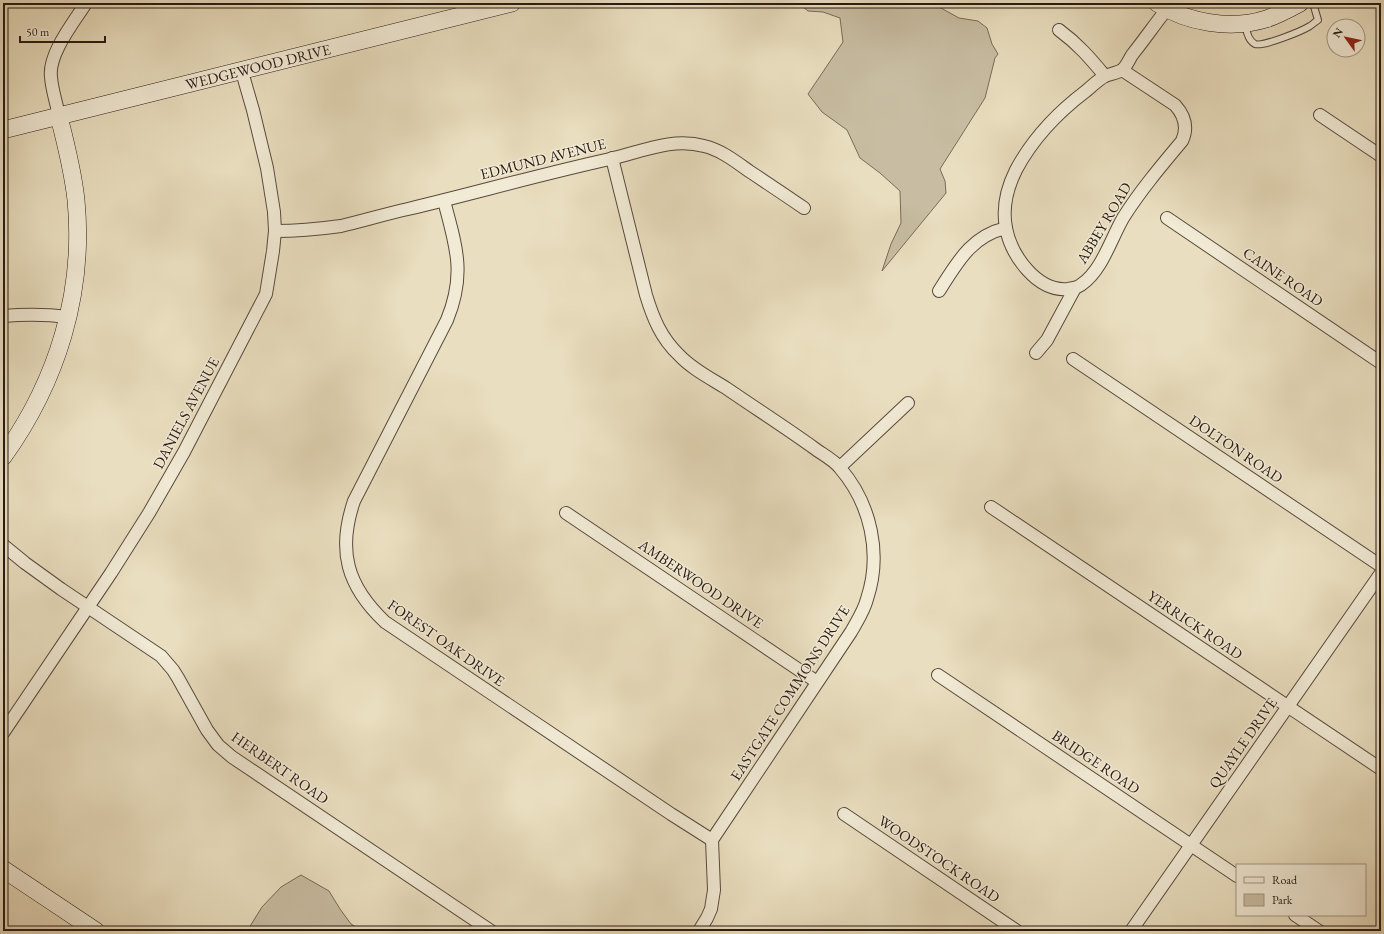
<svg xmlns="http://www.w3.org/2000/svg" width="1384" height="934" font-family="'EB Garamond',serif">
	<rect width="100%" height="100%" fill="#e9debf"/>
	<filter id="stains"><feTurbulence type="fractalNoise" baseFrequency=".005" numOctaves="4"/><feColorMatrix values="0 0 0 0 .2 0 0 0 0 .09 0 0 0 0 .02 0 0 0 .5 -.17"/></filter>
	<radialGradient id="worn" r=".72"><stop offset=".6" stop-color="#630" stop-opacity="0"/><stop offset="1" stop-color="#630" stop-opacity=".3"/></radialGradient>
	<g fill="#c8bda2" stroke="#786b5a">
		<polygon points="798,3 881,3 901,6 907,3 932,3 959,18 978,21 987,28 992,44 998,54 995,58 985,98 940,169 945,181 946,193 882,271 891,244 901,223 900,191 880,173 860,158 847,130 822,112 808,94 843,42 840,18 823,12 808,11"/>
		<polygon points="301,875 329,891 340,909 351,924 363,931 247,931 262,907 281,887"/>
	</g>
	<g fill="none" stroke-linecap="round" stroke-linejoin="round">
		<defs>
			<path id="lane" d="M1245,25C1247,32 1248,40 1255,44C1263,47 1302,31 1310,26C1313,24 1315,22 1318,20L1313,3"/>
			<g id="street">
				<path d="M1059,30C1078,44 1090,58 1105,76"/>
				<path d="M1122,70L1175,105C1185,116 1188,128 1182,141C1161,166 1140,191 1123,218C1111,239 1102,270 1082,284C1078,288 1073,288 1068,289C1037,292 1011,255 1006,228C1002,207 1007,188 1016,170C1033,138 1057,113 1086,91C1092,86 1098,80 1105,76C1110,74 1117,73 1122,70C1126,67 1129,60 1132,55C1144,40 1155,24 1167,9"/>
				<polyline points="1320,115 1381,156"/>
				<path d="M59,117C57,104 52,91 51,77C48,54 74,22 86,3"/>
				<path d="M612,158L646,295C653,318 661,338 679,355C692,369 710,378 726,388C755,408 785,427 814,448C822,454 834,460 840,468C871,504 882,554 867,599C864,611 857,621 851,632L712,840L714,890L711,909L707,918L699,931"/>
				<path d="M444,201C456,246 466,274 447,320L354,501C337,551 347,586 385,622L671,814L712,840"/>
				<polyline points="1167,218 1381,363"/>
				<path d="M275,231C297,231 319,229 341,226C363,221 385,214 408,209C475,193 542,174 610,159C641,152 672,137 704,146C721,150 735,161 749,171C767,183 785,195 804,208"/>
				<path d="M939,291C957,263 971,236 1006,228"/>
				<path d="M3,316C25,314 46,314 68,317"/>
				<polyline points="1036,353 1047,340 1075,288"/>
				<polyline points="1073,359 1381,566"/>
				<polyline points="840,467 908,403"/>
				<polyline points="991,507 1381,769"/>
				<polyline points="566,513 817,682"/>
				<polyline points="3,545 25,563 61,589 161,656 173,670 178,678 207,730 218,745 232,757 491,931"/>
				<polyline points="938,675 1237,876"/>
				<polyline points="3,733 111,573 149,513 184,452 266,294 273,251 275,231 274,212 267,168 253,110 242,72"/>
				<polyline points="844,814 1017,931"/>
				<polyline points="1295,915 1319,931"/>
				<polyline points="1131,931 1381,573"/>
			</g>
			<g id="secondary">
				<path d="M1157,3C1188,23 1231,30 1266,19C1278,15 1289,9 1300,3"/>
				<polyline points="3,130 512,3"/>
				<path d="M3,457C57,382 85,293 76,200C73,172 66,144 59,117"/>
				<polyline points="3,869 96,931"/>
			</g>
		</defs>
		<use href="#lane" stroke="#584a3e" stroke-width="8"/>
		<use href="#street" stroke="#584a3e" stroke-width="14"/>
		<use href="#secondary" stroke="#281913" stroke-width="18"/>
		<use href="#lane" stroke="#f1ead5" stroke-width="6"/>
		<use href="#street" stroke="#f1ead5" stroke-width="12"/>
		<use href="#secondary" stroke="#f1ead5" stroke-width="17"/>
	</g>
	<g text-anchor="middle" stroke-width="3" stroke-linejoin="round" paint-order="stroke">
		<g font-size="15" fill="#281913" stroke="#f1ead5">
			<text transform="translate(258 67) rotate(-14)" y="5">WEDGEWOOD DRIVE</text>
			<text transform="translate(543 159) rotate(-14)" y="5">EDMUND AVENUE</text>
			<text transform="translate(1104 223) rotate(-59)" y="5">ABBEY ROAD</text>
			<text transform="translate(1283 277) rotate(34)" y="5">CAINE ROAD</text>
			<text transform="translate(186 413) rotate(-62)" y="5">DANIELS AVENUE</text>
			<text transform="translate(1236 449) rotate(34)" y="5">DOLTON ROAD</text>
			<text transform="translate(701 584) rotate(34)" y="5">AMBERWOOD DRIVE</text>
			<text transform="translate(1195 625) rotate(34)" y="5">YERRICK ROAD</text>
			<text transform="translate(446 643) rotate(35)" y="5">FOREST OAK DRIVE</text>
			<text transform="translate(790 693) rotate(-57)" y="5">EASTGATE COMMONS DRIVE</text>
			<text transform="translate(1243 743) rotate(-55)" y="5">QUAYLE DRIVE</text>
			<text transform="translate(1096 762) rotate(34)" y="5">BRIDGE ROAD</text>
			<text transform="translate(280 768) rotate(35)" y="5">HERBERT ROAD</text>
			<text transform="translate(939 859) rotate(34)" y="5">WOODSTOCK ROAD</text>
		</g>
	</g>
	<rect width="1384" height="934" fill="none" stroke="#e9debf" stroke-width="16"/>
	<rect x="4" y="4" width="1376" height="926" fill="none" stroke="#281913" stroke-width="2"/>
	<rect x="8" y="8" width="1368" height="918" fill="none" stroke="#281913"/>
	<rect x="1236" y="864" width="130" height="52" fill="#f1ead5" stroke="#a19687"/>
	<rect x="1244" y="877" width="20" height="6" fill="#f1ead5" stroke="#a19687"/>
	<text x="1272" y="884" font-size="12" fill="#281913">Road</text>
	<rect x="1244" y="894" width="20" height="12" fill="#c8bda2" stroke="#a19687"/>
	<text x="1272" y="904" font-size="12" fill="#281913">Park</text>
	<g transform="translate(1346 38) rotate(303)"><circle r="19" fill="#f1ead5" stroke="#a19687"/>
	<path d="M0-3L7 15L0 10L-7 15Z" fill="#8f2418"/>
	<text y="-6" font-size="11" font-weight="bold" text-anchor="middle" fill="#281913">N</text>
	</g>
	<path d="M20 36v6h85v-6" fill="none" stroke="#281913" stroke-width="2"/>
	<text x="26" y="36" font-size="12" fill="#281913" stroke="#f1ead5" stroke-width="3" paint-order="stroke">50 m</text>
	<rect width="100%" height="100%" filter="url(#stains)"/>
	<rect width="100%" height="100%" fill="url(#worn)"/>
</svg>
